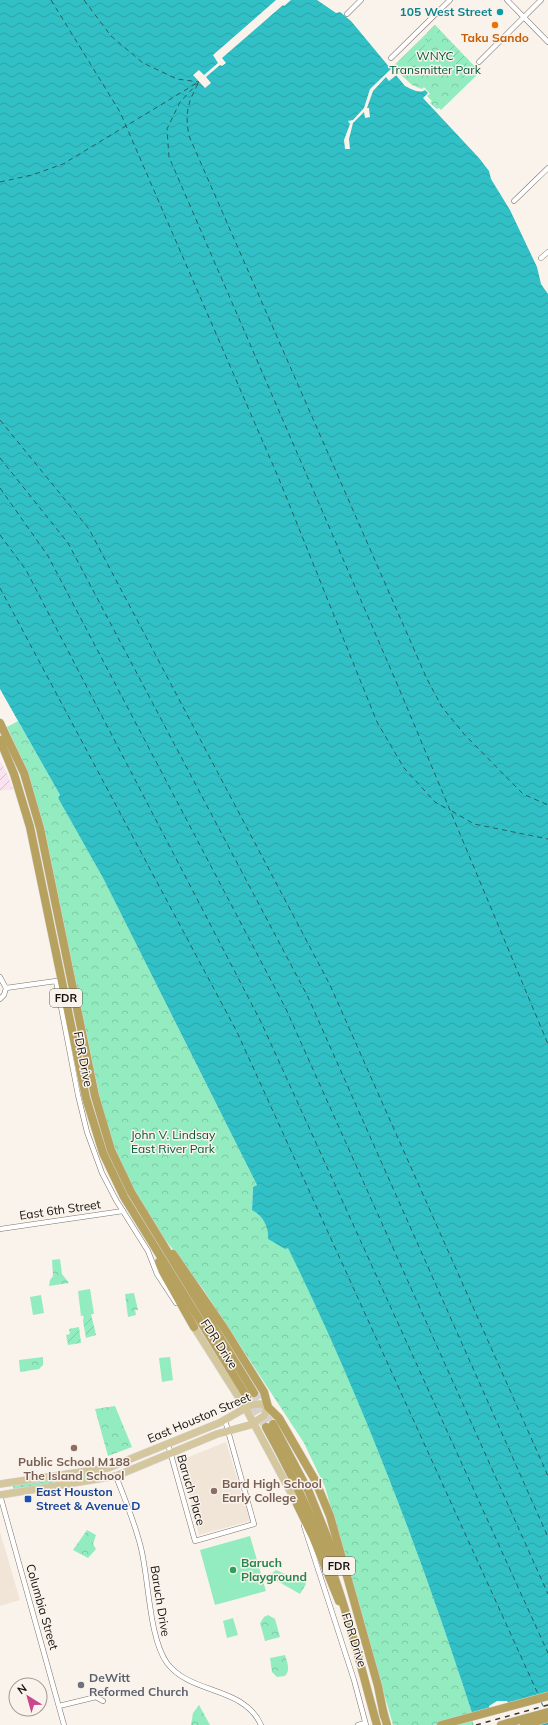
<svg xmlns="http://www.w3.org/2000/svg" width="548" height="1725" font-family="Mulish,sans-serif">
	<defs>
		<pattern id="industrial-furrows" width="10" height="10" patternUnits="userSpaceOnUse"><rect width="10" height="10" fill="#fae3ee"/><path d="M-1 1l2-2M0 10L10 0M9 11l2-2" fill="none" stroke="#d5c2cb"/></pattern>
		<pattern id="grass-dots" width="8" height="8" patternUnits="userSpaceOnUse"><rect width="8" height="8" fill="#92ecc0"/><path d="M2 2h.1M6 6h.1" fill="none" stroke="#7dc9a4" stroke-width="1.8" stroke-linecap="round"/></pattern>
		<pattern id="park-crowns" width="20" height="18" patternUnits="userSpaceOnUse"><rect width="20" height="18" fill="#92ecc0"/><path d="M2 6a3 3 0 1 1 6 0M12 15a3 3 0 1 1 6 0" fill="none" stroke="#7dc9a4"/></pattern>
		<pattern id="garden-furrows" width="10" height="10" patternUnits="userSpaceOnUse"><rect width="10" height="10" fill="#92ecc0"/><path d="M-1 1l2-2M0 10L10 0M9 11l2-2" fill="none" stroke="#7dc9a4"/></pattern>
		<pattern id="water-waves" width="16" height="10" patternUnits="userSpaceOnUse"><rect width="16" height="10" fill="#31c0c5"/><path d="M0 5q4-4 8 0t8 0" fill="none" stroke="#2ba4a8"/></pattern>
	</defs>
	<rect width="100%" height="100%" fill="#faf3eb"/>
	<g fill="#f1e5d8">
		<polygon points="226,1442 250,1521 199,1535 181,1460"/>
		<polygon points="0,1532 20,1600 0,1606"/>
	</g>
	<polygon fill="url(#industrial-furrows)" points="0,761 6,771 13,789 0,791"/>
	<polygon fill="url(#grass-dots)" points="104,1471 105,1475 13,1489 13,1486 32,1483 41,1480"/>
	<g fill="url(#park-crowns)">
		<polygon points="435,25 480,72 441,110 439,108 437,109 430,103 432,101 427,96 430,94 424,87 422,89 412,85 399,73 389,81 370,89"/>
		<path d="M18,721L60,795L58,798L103,878L257,1185L253,1187L252,1209C262,1215 269,1227 268,1239L285,1249L288,1247C363,1400 424,1563 476,1725H393L325,1487L304,1443L203,1289L161,1234L122,1169L111,1141L102,1109L44,827L27,770L7,727Z"/>
		<polygon points="60,1259 62,1274 69,1283 49,1286 50,1280 53,1276 52,1260"/>
		<polygon points="134,1293 138,1310 135,1310 136,1315 128,1317 125,1294"/>
		<polygon points="43,1357 43,1365 39,1369 20,1372 19,1360"/>
		<polygon points="115,1406 132,1447 108,1456 95,1409"/>
		<polygon points="87,1530 96,1535 93,1544 96,1549 88,1558 73,1550"/>
		<polygon points="276,1570 294,1578 304,1580 306,1584 300,1594 272,1578 271,1574"/>
		<polygon points="268,1615 275,1619 280,1637 265,1641 260,1623 264,1617"/>
		<path d="M285,1655C287,1662 291,1670 285,1676L277,1677L272,1672L270,1658Z"/>
		<polygon points="199,1705 210,1725 191,1725 193,1713"/>
	</g>
	<g fill="url(#garden-furrows)">
		<path d="M435,25L467,59L465,61L476,72L464,82L458,66L451,58L449,59L444,51L450,47C451,40 443,32 436,32L431,36L432,43H429L427,33Z"/>
		<path d="M425,36C429,50 413,61 401,65L399,61Z"/>
		<polygon points="91,1314 96,1335 86,1338 83,1321 84,1315"/>
		<polygon points="79,1327 81,1343 68,1345 66,1335 70,1334 69,1329"/>
	</g>
	<g fill="#92ecc0">
		<polygon points="90,1289 94,1314 81,1316 78,1291"/>
		<polygon points="41,1295 44,1313 33,1315 30,1297"/>
		<polygon points="170,1357 173,1380 162,1382 159,1358"/>
		<polygon points="115,1409 119,1420 101,1425 98,1412 106,1410 107,1413"/>
		<polygon points="250,1536 266,1591 215,1605 200,1550"/>
		<polygon points="233,1618 238,1635 227,1638 223,1621"/>
	</g>
	<path fill="url(#water-waves)" d="M0,0H317L336,13L340,12L351,21L405,86C411,89 419,94 425,90L428,93L423,98L479,158L489,171L491,179L510,210L537,267L541,284L548,294V1725H476C424,1563 363,1400 288,1248L285,1249L268,1239C269,1227 262,1215 252,1210L253,1187L257,1185L103,878L58,798L60,795L0,689Z"/>
	<g fill="#faf3eb">
		<polygon points="276,0 291,0 284,6 283,5 222,58 226,63 222,66 220,65 206,77 211,83 205,88 193,75 199,70 204,75 218,63 213,55"/>
		<polygon points="392,68 398,74 389,81 386,77 373,91 367,108 369,108 370,117 365,118 364,112 353,123 349,139 350,149 345,149 344,140 350,124 348,121 353,120 364,108 370,89"/>
		<polygon points="548,1692 548,1722 537,1725 474,1725 470,1714 489,1709 489,1706 497,1701 507,1701 508,1703"/>
	</g>
	<g fill="none" stroke-linecap="round" stroke-linejoin="round">
		<g stroke="#296163" stroke-width="1" stroke-dasharray="5 4" stroke-linecap="butt">
			<polyline points="51,0 120,112 279,479 377,722 404,768 435,802 449,810"/>
			<polyline points="84,0 111,36 143,63 177,79 199,82"/>
			<polyline points="199,82 180,102 167,129 169,157 398,686 548,1044"/>
			<path d="M198,84C187,104 185,114 189,136L427,679L442,707L464,734L523,794L548,805"/>
			<polyline points="0,182 32,175 63,164 197,83"/>
			<polyline points="0,420 89,529 330,985 548,1476"/>
			<polyline points="0,458 68,543 308,997 548,1537"/>
			<polyline points="0,488 48,556 286,1009 548,1594"/>
			<polyline points="0,535 26,570 261,1022 548,1653"/>
			<polyline points="0,588 237,1032 538,1694"/>
			<polyline points="452,811 474,824 548,839"/>
			<polyline points="541,1701 544,1709"/>
		</g>
		<g stroke="#d8d1ca" stroke-width="8" stroke-dasharray="8 4" stroke-linecap="butt">
			<polyline points="254,1393 273,1424"/>
			<polyline points="247,1397 266,1427"/>
		</g>
		<defs>
			<g id="minor">
				<polyline points="507,0 548,42"/>
				<polyline points="347,14 361,0"/>
				<polyline points="391,58 450,0"/>
				<polyline points="479,62 541,0"/>
				<polyline points="514,201 548,168"/>
				<polyline points="541,258 548,252"/>
				<polyline points="0,977 6,988 4,995 0,999"/>
				<polyline points="6,988 56,981 78,1095 87,1132 102,1173 116,1200 148,1251 157,1274 176,1303"/>
				<polyline points="0,1229 123,1211"/>
				<polyline points="168,1444 195,1541 254,1524 225,1420"/>
				<path d="M116,1476C125,1500 135,1523 141,1548C149,1580 149,1638 167,1663C191,1695 244,1686 261,1725"/>
				<polyline points="0,1495 64,1725"/>
				<polyline points="304,1526 354,1680 366,1725"/>
				<polyline points="59,1706 96,1697 103,1701"/>
				<polyline points="358,1725 365,1723"/>
			</g>
			<g id="primary">
				<polyline points="194,1327 246,1409 297,1504"/>
				<polyline points="0,1484 108,1468 219,1423 251,1405 260,1404 268,1407 264,1416 250,1425 217,1434 116,1476 0,1495"/>
			</g>
			<g id="motorway">
				<polyline points="0,723 24,773 40,828 95,1096 111,1150 131,1192 254,1393"/>
				<polyline points="0,740 14,774 30,827 86,1098 103,1153 124,1197 247,1397"/>
				<polyline points="173,1254 224,1328 264,1392 268,1407 279,1418 315,1480 330,1516 378,1686 384,1716"/>
				<polyline points="159,1262 163,1272 194,1327"/>
				<polyline points="273,1424 309,1492 338,1564"/>
				<path d="M266,1427C293,1476 317,1526 335,1579C352,1627 363,1676 377,1725"/>
				<polyline points="297,1504 313,1537 339,1601"/>
				<polyline points="383,1711 387,1725"/>
				<polyline points="441,1725 548,1696"/>
				<polyline points="501,1725 548,1712"/>
				<polyline points="524,1725 548,1718"/>
			</g>
		</defs>
		<use href="#minor" stroke="#7a746e" stroke-width="5.5"/>
		<use href="#primary" stroke="#d5d4d4" stroke-width="8"/>
		<use href="#motorway" stroke="#d5d4d4" stroke-width="9"/>
		<use href="#minor" stroke="#fff" stroke-width="4.5"/>
		<use href="#primary" stroke="#d4c79e" stroke-width="7"/>
		<use href="#motorway" stroke="#b7a15e" stroke-width="8"/>
		<polyline stroke="#383431" stroke-width="1.5" stroke-dasharray="5 5" stroke-linecap="butt" points="476,1725 548,1705"/>
	</g>
	<circle fill="#0f9aa8" stroke="#faf3eb" stroke-width="1.5" cx="500" cy="12" r="4"/>
	<circle fill="#e8710a" stroke="#faf3eb" stroke-width="1.5" cx="495" cy="25" r="4"/>
	<g fill="#8d6e63" stroke="#faf3eb" stroke-width="1.5">
		<circle cx="74" cy="1448" r="4"/>
		<circle cx="214" cy="1491" r="4"/>
	</g>
	<rect fill="#1a4fb4" stroke="#faf3eb" stroke-width="1.5" x="24" y="1495" width="8" height="8" rx="2"/>
	<circle fill="#2e9e5b" stroke="#faf3eb" stroke-width="1.5" cx="233" cy="1570" r="4"/>
	<circle fill="#6b7280" stroke="#faf3eb" stroke-width="1.5" cx="81" cy="1685" r="4"/>
	<g text-anchor="middle" stroke-width="3" stroke-linejoin="round" paint-order="stroke">
		<g fill="#faf3eb" stroke="#595551" stroke-width="1">
			<rect x="50" y="989" width="32" height="18" rx="3"/>
			<rect x="323" y="1557" width="32" height="18" rx="3"/>
		</g>
		<g font-size="11" font-weight="bold" fill="#14110f">
			<text x="66" y="1002">FDR</text>
			<text x="339" y="1570">FDR</text>
		</g>
		<g font-size="12" font-weight="bold" fill="#0d838f" stroke="#faf3eb" text-anchor="end">
			<text x="492" y="16">105 West Street</text>
		</g>
		<g font-size="12" font-weight="bold" fill="#c56008" stroke="#faf3eb">
			<text x="495" y="42">Taku Sando</text>
		</g>
		<g font-size="12" fill="#02573a" stroke="#faf3eb">
			<text x="435" y="60">WNYC<tspan x="435" dy="14">Transmitter Park</tspan></text>
			<text x="173" y="1139">John V. Lindsay<tspan x="173" dy="14">East River Park</tspan></text>
		</g>
		<g font-size="12" fill="#14110f" stroke="#faf3eb">
			<text transform="translate(83 1059) rotate(79)" y="4">FDR Drive</text>
			<text transform="translate(60 1210) rotate(-8)" y="4">East 6th Street</text>
			<text transform="translate(219 1344) rotate(57)" y="4">FDR Drive</text>
			<text transform="translate(199 1418) rotate(-23)" y="4">East Houston Street</text>
			<text transform="translate(191 1490) rotate(74)" y="4">Baruch Place</text>
			<text transform="translate(160 1601) rotate(81)" y="4">Baruch Drive</text>
			<text transform="translate(42 1607) rotate(74)" y="4">Columbia Street</text>
			<text transform="translate(354 1640) rotate(72)" y="4">FDR Drive</text>
		</g>
		<g font-size="12" font-weight="bold" fill="#785e54" stroke="#faf3eb">
			<text x="74" y="1466">Public School M188<tspan x="74" dy="14">The Island School</tspan></text>
			<text x="222" y="1488" text-anchor="start">Bard High School<tspan x="222" dy="14">Early College</tspan></text>
		</g>
		<g font-size="12" font-weight="bold" fill="#164399" stroke="#faf3eb" text-anchor="start">
			<text x="36" y="1496">East Houston<tspan x="36" dy="14">Street &amp; Avenue D</tspan></text>
		</g>
		<g font-size="12" font-weight="bold" fill="#27864d" stroke="#faf3eb" text-anchor="start">
			<text x="241" y="1567">Baruch<tspan x="241" dy="14">Playground</tspan></text>
		</g>
		<g font-size="12" font-weight="bold" fill="#5b616d" stroke="#faf3eb" text-anchor="start">
			<text x="89" y="1682">DeWitt<tspan x="89" dy="14">Reformed Church</tspan></text>
		</g>
	</g>
	<g transform="translate(28 1697) rotate(323)"><circle r="19" fill="#faf3eb" stroke="#9e9993"/>
	<path d="M0-3L7 15L0 10L-7 15Z" fill="#c9478f"/>
	<text y="-6" font-size="11" font-weight="bold" text-anchor="middle" fill="#14110f">N</text>
	</g>
</svg>
